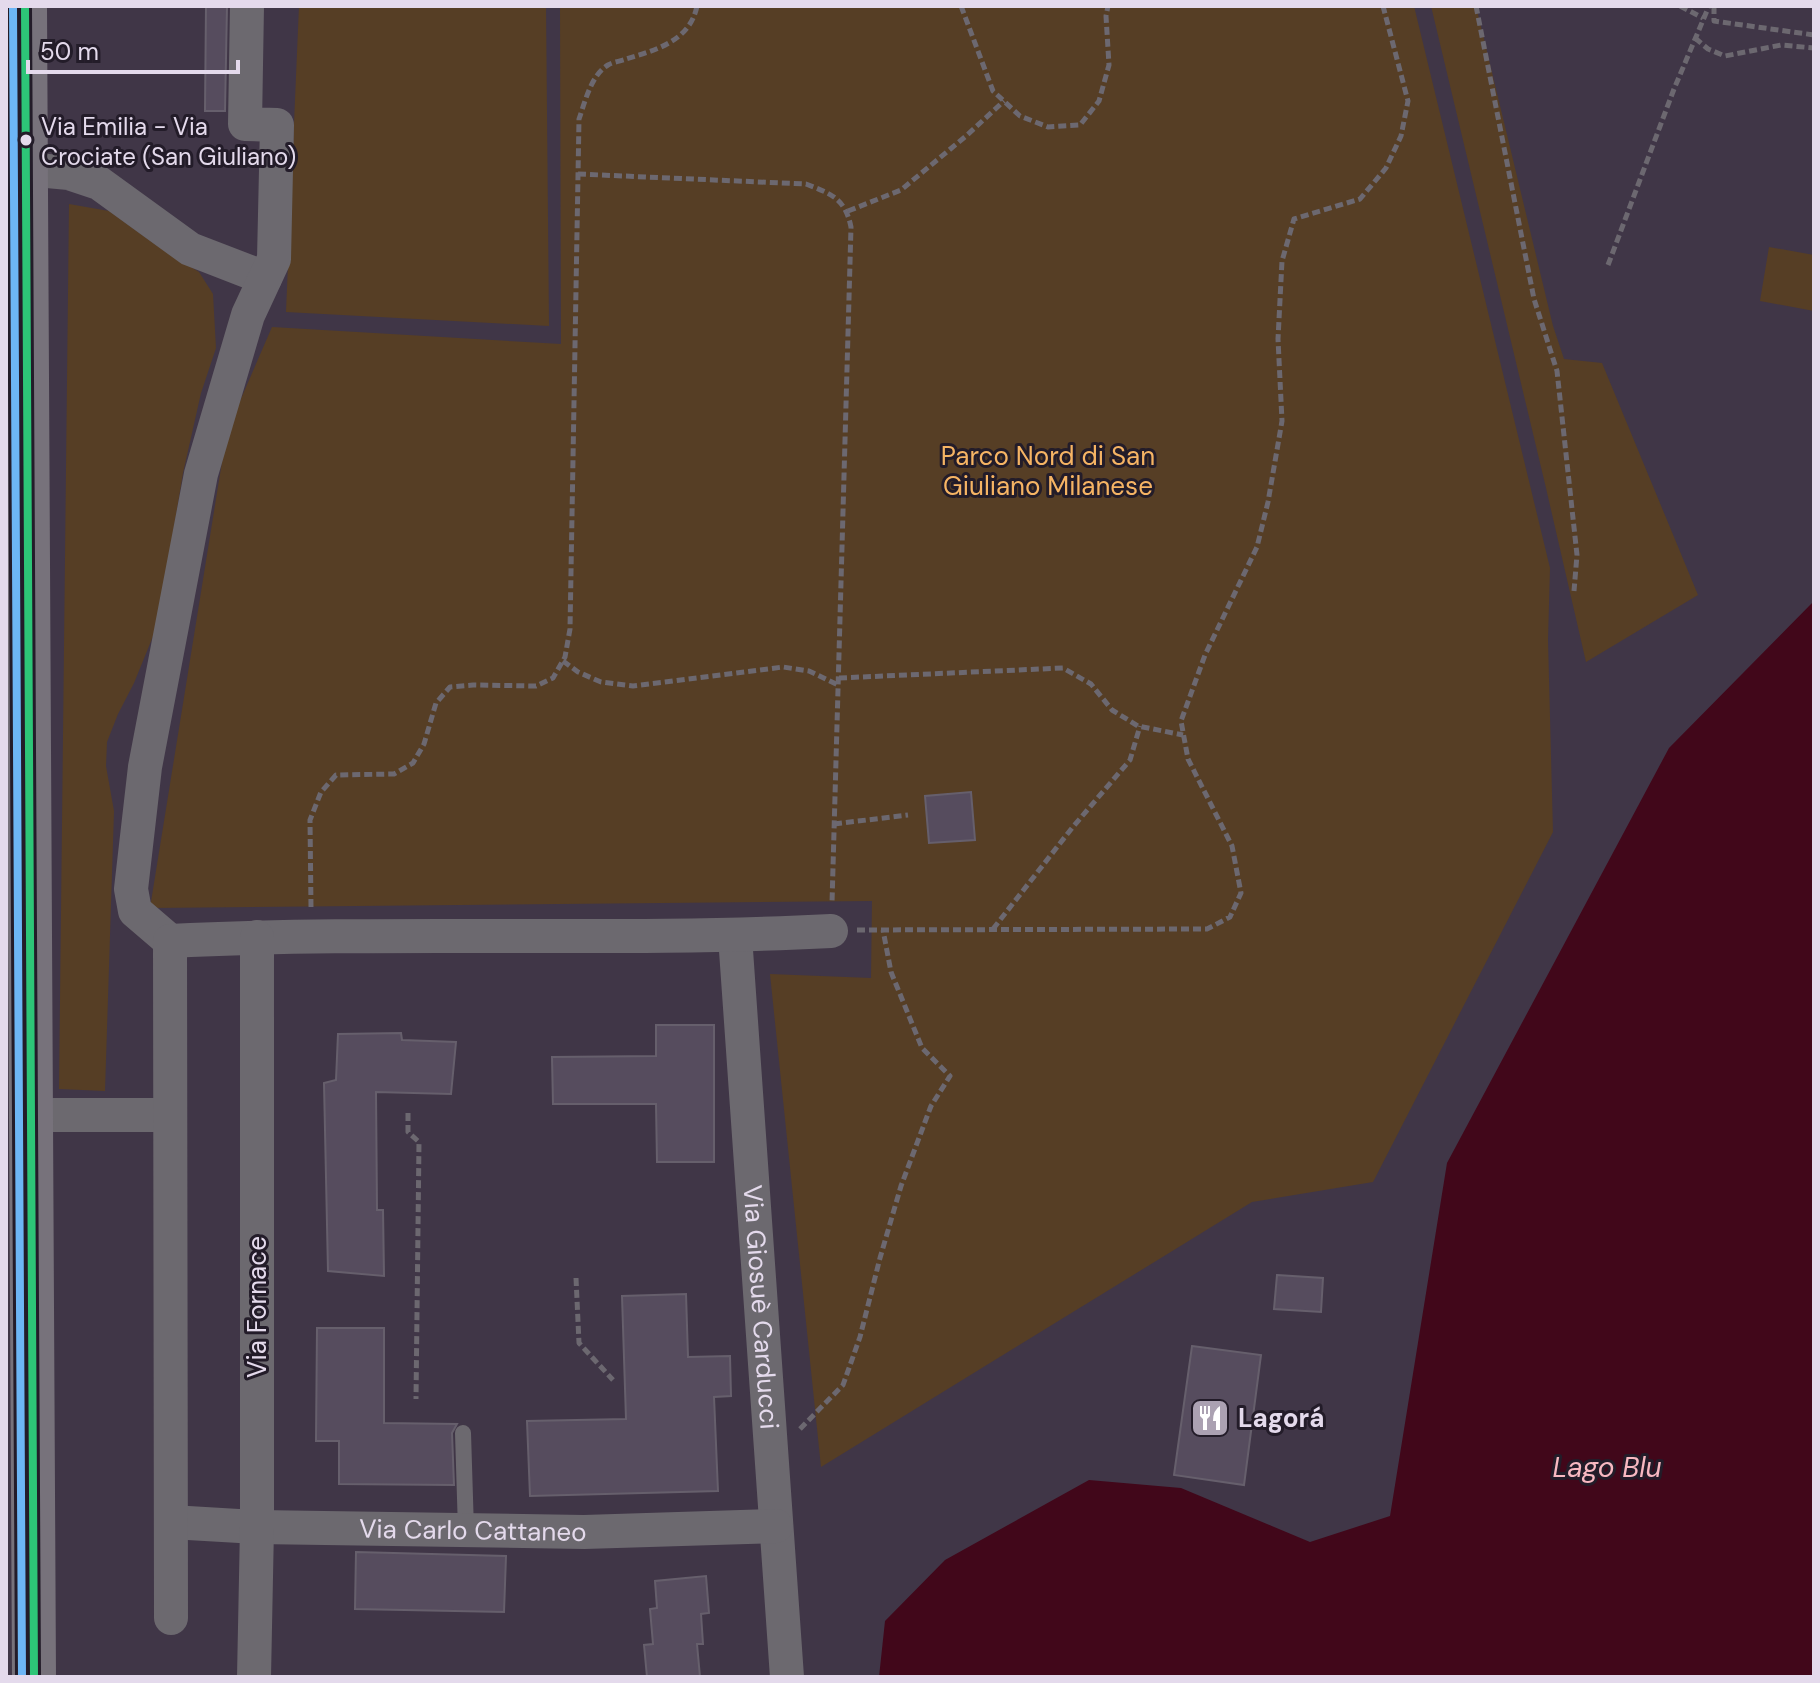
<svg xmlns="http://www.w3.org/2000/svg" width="1820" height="1683" font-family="'DM Sans',sans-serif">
	<rect width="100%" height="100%" fill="#403647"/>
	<g fill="#563e25">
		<polygon points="299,6 546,6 549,326 286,312"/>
		<polygon points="560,6 1414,6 1550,568 1548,640 1553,832 1373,1182 1252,1202 821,1467 770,974 871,978 872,901 150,908 227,431 272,327 561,344"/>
		<polygon points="1431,6 1476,6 1553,326 1564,359 1602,363 1698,595 1586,662 1546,488"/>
		<polygon points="69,204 109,211 156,245 199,272 213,294 216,348 201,393 183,473 158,624 134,683 118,714 107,742 106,766 114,811 105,1091 59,1089"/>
		<polygon points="1769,247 1814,255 1814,311 1760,301"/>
	</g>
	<polygon fill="#41071a" points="1814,601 1814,1677 879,1677 885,1621 945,1560 1089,1480 1181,1488 1310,1542 1390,1516 1447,1163 1669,748"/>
	<g fill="#564c5e" stroke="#665f6c" stroke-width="2">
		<polygon points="206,6 227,6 225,111 205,111"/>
		<polygon points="971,792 975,840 929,843 925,796"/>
		<polygon points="656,1025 714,1025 714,1162 657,1162 656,1104 553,1104 552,1057 656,1056"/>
		<polygon points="401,1033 402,1040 456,1042 451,1094 376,1092 377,1210 383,1210 384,1276 328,1271 324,1083 336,1080 338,1034"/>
		<polygon points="1277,1275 1323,1278 1321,1312 1274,1309"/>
		<polygon points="686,1294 688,1357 730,1356 731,1396 714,1397 718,1491 530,1496 527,1421 626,1419 622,1296"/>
		<polygon points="317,1328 384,1328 384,1423 457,1424 452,1433 454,1485 339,1484 339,1441 316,1441"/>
		<polygon points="1192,1346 1261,1355 1244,1485 1174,1475"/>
		<polygon points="356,1552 506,1556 504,1612 355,1609"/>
		<polygon points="706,1576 709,1613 701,1614 703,1644 697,1644 700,1677 647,1677 644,1645 653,1644 650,1609 657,1608 655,1581"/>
	</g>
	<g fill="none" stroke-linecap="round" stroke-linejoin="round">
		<g stroke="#6c6870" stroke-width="5" stroke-dasharray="8 4" stroke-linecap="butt">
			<polyline points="961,6 993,91 1020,116 1048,127 1080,125 1099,101 1109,65 1106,16 1108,6"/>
			<polyline points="1476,6 1534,299 1557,371 1577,555 1574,591"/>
			<polyline points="1680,6 1703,18"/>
			<polyline points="1714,6 1714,21 1814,35"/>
			<polyline points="1695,38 1708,49 1725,56 1781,45 1814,48"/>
			<path d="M578,174L806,184C831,194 845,198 851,227L832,903"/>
			<polyline points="848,211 901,190 966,136 1004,101"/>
			<polyline points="1608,265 1674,89 1709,6"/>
			<polyline points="563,661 578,672 601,682 633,686 783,667 809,671 838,685"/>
			<polyline points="839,678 1063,668 1091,684 1112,710 1138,726 1183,735"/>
			<polyline points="834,824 908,815"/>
			<path d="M311,907L310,820L321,792L336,775L394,774L413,763L424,744L436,703L450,687L473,685L536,686L553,678L565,657L570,629L579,119C585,102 591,75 608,65C613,62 621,61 626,59C656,50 690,41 697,6"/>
			<polyline points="993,929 1072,828 1130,760 1140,726"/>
			<polyline points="857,930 1207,929 1230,917 1241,893 1232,846 1188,759 1181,721 1205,655 1257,547 1268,502 1282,421 1278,339 1282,261 1294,219 1360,199 1386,168 1401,136 1408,101 1383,6"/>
			<polyline points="408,1113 408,1132 419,1142 416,1399"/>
			<polyline points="576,1278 579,1343 613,1380"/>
			<polyline points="800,1429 843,1385 860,1337 880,1258 901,1186 931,1106 950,1076 922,1048 891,972 883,930"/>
		</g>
		<polyline stroke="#6c696f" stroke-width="16" points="463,1433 466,1530"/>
		<g stroke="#6c696f" stroke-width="34">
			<polyline points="26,169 69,173 99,183 190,249 265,278"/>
			<path id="s1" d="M735,936L787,1677"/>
			<polyline points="170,941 135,911 131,889 145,767 201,474 248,315 274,259 277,125 245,124 247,6"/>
			<polyline points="30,1115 170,1115"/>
			<path id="s2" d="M171,1522L257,1527L584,1532L776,1526"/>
			<path d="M171,1618L170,941C390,930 611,942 831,931"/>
			<polyline points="254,1677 257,1527 257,937"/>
		</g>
		<polyline stroke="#77727b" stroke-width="44" points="25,6 34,1677"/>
		<defs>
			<polyline id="bus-1" points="25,6 34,1677"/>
			<polyline id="bus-2" points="13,6 22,1677"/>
		</defs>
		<use href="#bus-1" stroke="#231c29" stroke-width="14"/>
		<use href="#bus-2" stroke="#231c29" stroke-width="14"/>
		<use href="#bus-1" stroke="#2dc577" stroke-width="8"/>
		<use href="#bus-2" stroke="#6db6f5" stroke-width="8"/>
	</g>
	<defs>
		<symbol id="restaurant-square" viewBox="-11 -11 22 22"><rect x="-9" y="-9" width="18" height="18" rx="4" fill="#aba1b2" stroke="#231c29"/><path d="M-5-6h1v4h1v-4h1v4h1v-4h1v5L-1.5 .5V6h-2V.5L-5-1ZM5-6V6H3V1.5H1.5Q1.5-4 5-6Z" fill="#fff"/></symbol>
	</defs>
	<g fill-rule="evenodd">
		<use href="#restaurant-square" x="1188" y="1396" width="44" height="44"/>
	</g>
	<circle fill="#e4daec" stroke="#231c29" stroke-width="3" cx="26" cy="140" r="7"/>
	<g text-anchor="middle" stroke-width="6" stroke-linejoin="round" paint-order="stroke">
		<g font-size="24" fill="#e4daec" stroke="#231c29" text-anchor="start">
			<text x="41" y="135">Via Emilia - Via<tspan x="41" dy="30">Crociate (San Giuliano)</tspan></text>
		</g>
		<g font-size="26" fill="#f6b464" stroke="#231c29">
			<text x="1048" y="465">Parco Nord di San<tspan x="1048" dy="30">Giuliano Milanese</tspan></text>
		</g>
		<g font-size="26" fill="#e4daec" stroke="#231c29">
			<text dy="9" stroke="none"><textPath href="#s1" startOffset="372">Via Giosuè Carducci</textPath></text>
			<text transform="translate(257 1307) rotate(-90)" y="9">Via Fornace</text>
			<text dy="9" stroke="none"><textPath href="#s2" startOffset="302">Via Carlo Cattaneo</textPath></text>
		</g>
		<g font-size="26" font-weight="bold" fill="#e4daec" stroke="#231c29" text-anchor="start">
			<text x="1238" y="1427">Lagorá</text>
		</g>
		<g font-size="28" font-style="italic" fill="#f8b8c1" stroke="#231c29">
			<text x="1607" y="1477">Lago Blu</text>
		</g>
	</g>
	<rect width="1820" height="1683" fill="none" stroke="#e4daec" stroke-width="16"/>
	<path d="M28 60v12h210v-12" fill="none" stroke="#e4daec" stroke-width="4"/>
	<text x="40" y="60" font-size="24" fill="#e4daec" stroke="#231c29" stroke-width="6" paint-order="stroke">50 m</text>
</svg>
